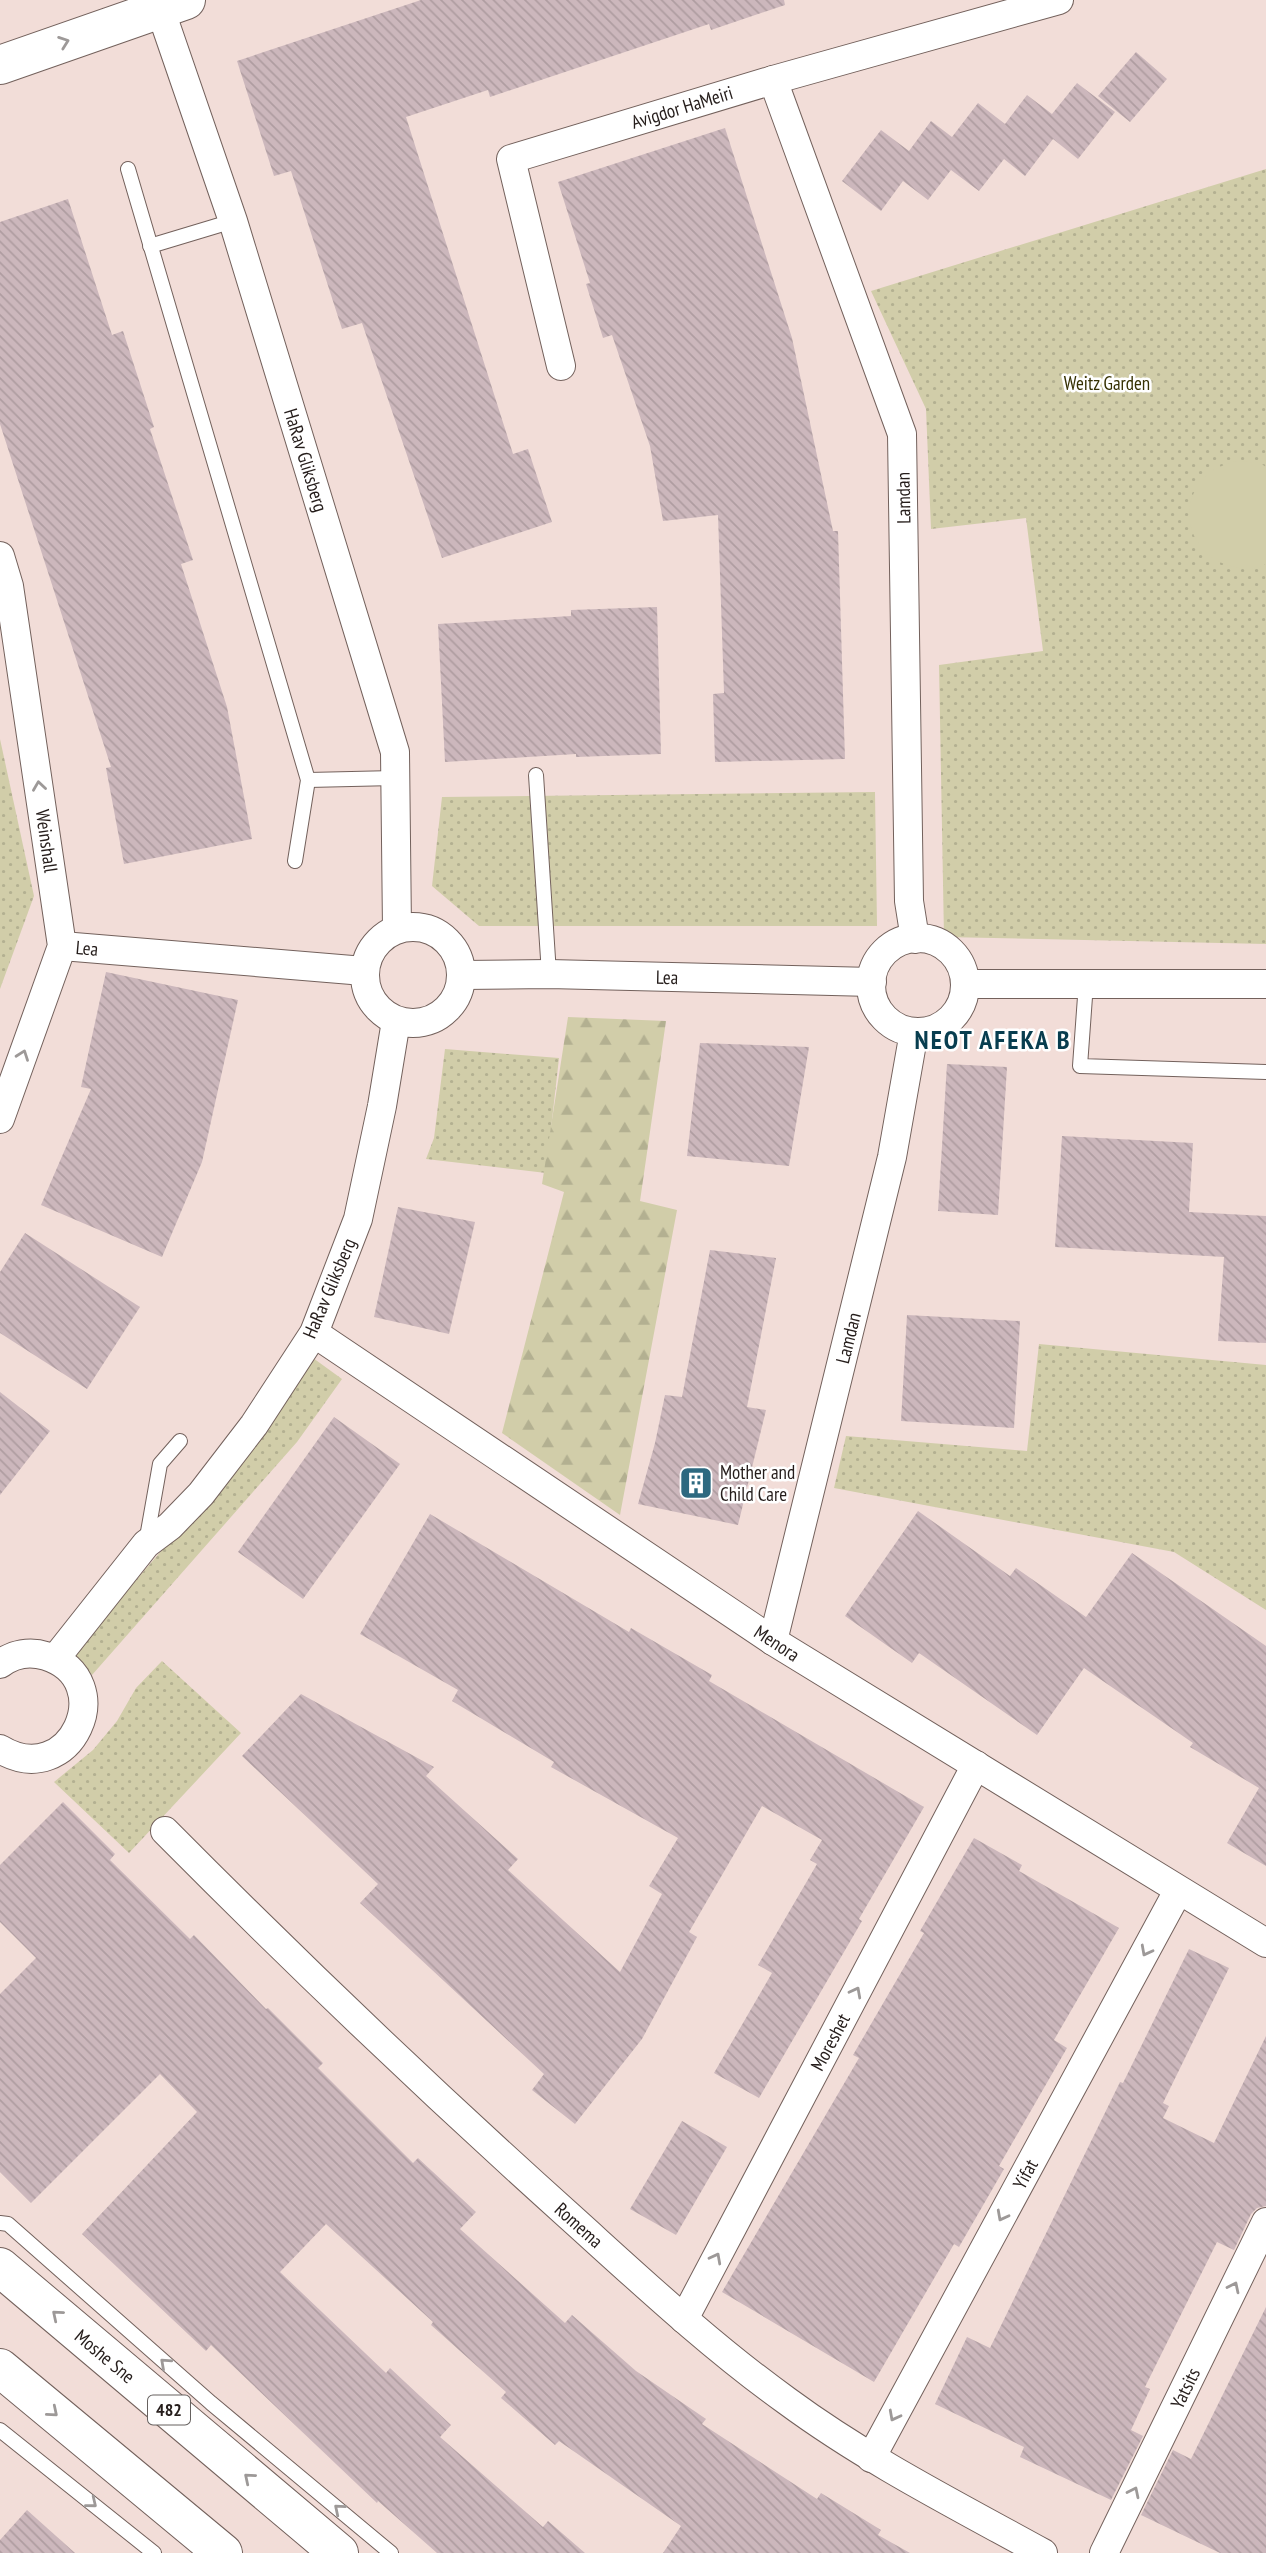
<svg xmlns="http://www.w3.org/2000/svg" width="1266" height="2553" font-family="'PT Sans Narrow',sans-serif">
	<defs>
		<pattern id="green-dots" width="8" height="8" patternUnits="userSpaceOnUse" patternTransform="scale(1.75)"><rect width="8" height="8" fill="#d1cda9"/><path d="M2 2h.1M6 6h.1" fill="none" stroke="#b3b091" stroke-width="1.8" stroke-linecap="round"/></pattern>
		<pattern id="forest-firs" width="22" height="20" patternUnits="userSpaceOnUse" patternTransform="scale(1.75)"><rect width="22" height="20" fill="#d1cda9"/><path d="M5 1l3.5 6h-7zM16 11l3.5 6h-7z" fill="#b3b091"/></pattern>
		<pattern id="building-back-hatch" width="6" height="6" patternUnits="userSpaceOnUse" patternTransform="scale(1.75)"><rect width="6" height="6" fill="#ccb7bc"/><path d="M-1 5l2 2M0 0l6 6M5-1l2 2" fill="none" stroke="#af9da1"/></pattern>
	</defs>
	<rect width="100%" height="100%" fill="#f2ddd8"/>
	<g fill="url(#green-dots)">
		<polygon points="1266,169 1266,944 944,937 939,665 1043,651 1026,518 931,529 926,409 871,291"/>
		<polygon points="0,739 34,896 0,989"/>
		<polygon points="875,792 877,926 479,926 432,886 442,797"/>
		<polygon points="445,1049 559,1058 546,1173 426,1159 434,1138"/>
		<polygon points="1039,1344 1266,1365 1266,1610 1174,1552 834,1488 846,1436 1027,1451"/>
		<polygon points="313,1358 342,1379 297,1442 92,1675 73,1653 272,1423"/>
		<polygon points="162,1661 241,1733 129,1853 54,1782 93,1750 117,1721 136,1688"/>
	</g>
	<polygon fill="url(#forest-firs)" points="568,1017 666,1021 640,1201 677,1210 620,1515 502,1433 564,1192 542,1184"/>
	<path fill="#d1cda9" d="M1235,461L1260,463L1266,467V564C1255,570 1246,570 1235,567C1192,559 1173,508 1206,476C1214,468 1224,465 1235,461Z"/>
	<g fill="url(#building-back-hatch)">
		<polygon points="421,0 784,0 785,5 711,30 709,24 490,97 488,90 406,117 513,454 528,449 552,522 442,558 362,323 342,329 291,171 274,176 237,61"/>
		<polygon points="1136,52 1167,79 1130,122 1098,96"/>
		<polygon points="1077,83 1115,112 1078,159 1053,139 1025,176 1004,159 979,191 951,170 928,200 903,181 881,211 842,181 881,130 909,151 931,121 952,137 978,103 1005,124 1027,95 1052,114"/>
		<polygon points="725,128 792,338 833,531 838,531 845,759 715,762 713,694 724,693 718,515 663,521 650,446 612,335 603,338 586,284 590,283 558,182"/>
		<polygon points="68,199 112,335 123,331 154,427 150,429 193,560 181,564 227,707 252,839 124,864 106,768 111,767 0,424 0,222"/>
		<polygon points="657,607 661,754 576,757 576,754 445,762 438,624 571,616 571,610"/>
		<polygon points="106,972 238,1000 202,1162 162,1257 41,1205 91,1089 81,1087"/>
		<polygon points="700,1043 809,1047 789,1166 687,1156"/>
		<polygon points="947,1064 1007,1067 998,1215 938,1211"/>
		<polygon points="1062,1136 1193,1143 1189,1212 1266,1216 1266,1343 1218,1341 1224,1257 1055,1247"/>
		<polygon points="398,1207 475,1222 449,1334 374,1317"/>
		<polygon points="25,1233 140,1307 87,1389 0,1333 0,1272"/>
		<polygon points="710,1250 776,1258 747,1407 766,1410 738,1525 638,1504 655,1443 665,1395 682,1397"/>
		<polygon points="907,1315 1020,1321 1014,1428 901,1421"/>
		<polygon points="0,1392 50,1431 0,1495"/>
		<polygon points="334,1417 400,1464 303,1599 238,1552"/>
		<polygon points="918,1511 1010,1576 1016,1568 1086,1617 1132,1553 1266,1646 1266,1866 1227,1843 1259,1788 1190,1747 1193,1743 1084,1668 1037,1735 919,1653 912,1663 845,1616"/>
		<polygon points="430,1514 629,1632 631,1628 712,1675 709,1681 924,1807 859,1919 862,1921 759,2098 714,2073 772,1973 758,1965 817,1864 810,1860 822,1840 762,1806 689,1932 697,1937 642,2039 575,2124 532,2090 544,2074 360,1903 378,1884 242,1756 301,1694 434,1767 426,1776 518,1859 508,1870 620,1972 662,1894 649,1886 678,1838 551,1767 554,1762 452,1701 458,1690 360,1634"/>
		<polygon points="63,1802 115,1854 110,1860 190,1939 194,1935 266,2009 268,2008 323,2063 318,2068 413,2163 418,2158 476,2212 460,2229 565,2323 572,2315 636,2371 706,2419 702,2424 817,2499 821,2493 881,2530 878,2535 910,2553 663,2553 681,2526 559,2441 555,2445 501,2398 506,2392 431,2325 433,2322 326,2224 280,2272 386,2373 390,2368 451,2425 440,2437 543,2527 548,2521 585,2553 437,2553 378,2501 377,2503 211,2345 206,2351 82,2234 197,2112 160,2074 31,2203 0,2172 0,1994 36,1958 0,1922 0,1865"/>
		<polygon points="974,1838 1022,1865 1019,1871 1119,1928 1054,2040 1067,2048 999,2166 1004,2169 959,2247 954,2244 874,2382 722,2292 859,2058 853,2055 924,1933 920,1931"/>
		<polygon points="1189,1949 1229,1968 1163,2103 1169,2106 1163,2118 1214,2143 1266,2036 1266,2206 1257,2208 1251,2214 1234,2250 1217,2242 1145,2387 1150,2389 1131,2430 1143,2436 1111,2500 1020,2457 1024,2447 935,2404 967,2337 990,2348 1120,2082 1123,2083"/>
		<polygon points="682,2121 727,2147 676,2235 630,2209"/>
		<polygon points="1266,2307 1266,2553 1220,2553 1141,2515 1173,2450 1191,2459"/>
		<polygon points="27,2510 75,2553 0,2553 0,2540"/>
	</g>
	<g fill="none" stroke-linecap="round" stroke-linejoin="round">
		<defs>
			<g id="lane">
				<polyline points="128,169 308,780 295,861"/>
				<polyline points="150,246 233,221"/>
				<polyline points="536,775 549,974"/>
				<polyline points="308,780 395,778"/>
				<polyline points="1086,983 1080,1066 1266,1072"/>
				<polyline points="146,1543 160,1464 180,1441"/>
				<polyline points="0,2223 8,2224 211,2403 391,2553"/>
				<polyline points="0,2430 154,2553"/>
			</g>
			<g id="street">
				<polyline points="157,0 233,221 395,752 397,929"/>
				<polyline points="773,80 902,434 909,901 915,939"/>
				<polyline points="561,366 511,159 773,80 1059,0"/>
				<polyline points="0,556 9,586 62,946 0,1119"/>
				<circle cx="413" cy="975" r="48"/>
				<circle cx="918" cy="985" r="47"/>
				<polyline points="62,946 364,971"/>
				<polyline points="462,975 549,974 872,982"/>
				<polyline points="965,984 1266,984"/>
				<polyline points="314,1333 773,1641 1266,1943"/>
				<polyline points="773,1641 892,1157 914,1032"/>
				<polyline points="55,1659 146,1544 170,1526 201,1494 254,1425 314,1333 358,1219 382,1106 396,1021"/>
				<path d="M0,1664C13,1654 30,1651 46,1656C121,1680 71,1792 0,1749"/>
				<path d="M165,1831C296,1963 430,2091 568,2215C639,2279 709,2345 787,2401C867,2460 956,2505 1043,2553"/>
				<polyline points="684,2319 976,1765"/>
				<polyline points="871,2458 1178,1891"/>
				<polyline points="1104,2553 1266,2222"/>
			</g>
			<polyline id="secondary" points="0,65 186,0"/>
			<g id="primary">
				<polyline points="0,2267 339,2553"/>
				<polyline points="0,2368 223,2553"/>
			</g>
		</defs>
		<use href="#lane" stroke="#73615c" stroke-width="16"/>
		<use href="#street" stroke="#73615c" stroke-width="30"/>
		<use href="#secondary" stroke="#73615c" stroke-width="40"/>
		<use href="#primary" stroke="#73615c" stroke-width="40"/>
		<use href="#lane" stroke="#fff" stroke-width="14"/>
		<use href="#street" stroke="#fff" stroke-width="28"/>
		<use href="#secondary" stroke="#fff" stroke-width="38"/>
		<use href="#primary" stroke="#fff" stroke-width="38"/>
	</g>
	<defs><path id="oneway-chevron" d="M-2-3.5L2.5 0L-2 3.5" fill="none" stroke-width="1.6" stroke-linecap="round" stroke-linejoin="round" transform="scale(1.75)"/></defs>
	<g stroke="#9d9998">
		<use href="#oneway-chevron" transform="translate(64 42) rotate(-20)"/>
		<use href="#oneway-chevron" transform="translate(39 786) rotate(-98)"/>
		<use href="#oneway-chevron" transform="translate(23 1055) rotate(-70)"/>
		<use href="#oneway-chevron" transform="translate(1146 1951) rotate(118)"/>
		<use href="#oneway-chevron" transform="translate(856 1992) rotate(-62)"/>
		<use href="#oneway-chevron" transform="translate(1002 2216) rotate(118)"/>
		<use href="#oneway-chevron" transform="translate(716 2258) rotate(-62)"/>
		<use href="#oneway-chevron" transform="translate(1234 2287) rotate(-64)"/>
		<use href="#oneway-chevron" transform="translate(57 2315) rotate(-140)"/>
		<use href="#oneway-chevron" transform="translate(165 2363) rotate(-138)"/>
		<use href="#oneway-chevron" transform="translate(53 2412) rotate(40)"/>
		<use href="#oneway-chevron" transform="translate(894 2416) rotate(118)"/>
		<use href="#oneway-chevron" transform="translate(249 2478) rotate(-140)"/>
		<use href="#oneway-chevron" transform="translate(1134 2492) rotate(-64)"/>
		<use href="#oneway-chevron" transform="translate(92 2503) rotate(39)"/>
		<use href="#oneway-chevron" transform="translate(339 2509) rotate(-140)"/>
	</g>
	<defs>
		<symbol id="building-square" viewBox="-11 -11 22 22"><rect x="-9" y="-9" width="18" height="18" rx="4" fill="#2d6980" stroke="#fff"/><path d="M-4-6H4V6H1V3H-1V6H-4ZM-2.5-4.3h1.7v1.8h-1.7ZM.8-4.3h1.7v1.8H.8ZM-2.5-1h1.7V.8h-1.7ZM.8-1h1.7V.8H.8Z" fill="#fff"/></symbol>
	</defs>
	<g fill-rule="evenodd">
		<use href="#building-square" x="677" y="1464" width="38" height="38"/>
	</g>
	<g text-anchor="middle" stroke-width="5" stroke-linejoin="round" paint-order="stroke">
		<rect fill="#fff" stroke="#66615f" stroke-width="2" x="148" y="2395.5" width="42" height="29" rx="5"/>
		<g font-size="18" font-weight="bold" fill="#251d1b">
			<text x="169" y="2416">482</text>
		</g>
		<g font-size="19" fill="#251d1b" stroke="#fff">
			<text transform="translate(682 107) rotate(-17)" y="7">Avigdor HaMeiri</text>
			<text transform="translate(306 460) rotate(73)" y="7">HaRav Gliksberg</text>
			<text transform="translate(903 498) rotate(-91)" y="7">Lamdan</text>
			<text transform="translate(47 841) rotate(82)" y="7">Weinshall</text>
			<text transform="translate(87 948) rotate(5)" y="7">Lea</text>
			<text transform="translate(667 977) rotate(1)" y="7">Lea</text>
			<text transform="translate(329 1288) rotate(-67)" y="7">HaRav Gliksberg</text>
			<text transform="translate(848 1338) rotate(-76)" y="7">Lamdan</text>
			<text transform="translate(777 1643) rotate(33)" y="7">Menora</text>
			<text transform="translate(830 2042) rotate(-62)" y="7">Moreshet</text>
			<text transform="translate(1025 2174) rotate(-62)" y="7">Yifat</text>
			<text transform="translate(579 2225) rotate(42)" y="7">Romema</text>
			<text transform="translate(105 2356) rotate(40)" y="7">Moshe Sne</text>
			<text transform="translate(1185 2388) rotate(-64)" y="7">Yatsits</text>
		</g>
		<g font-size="19" fill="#363103" stroke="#fff">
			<text x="1107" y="390">Weitz Garden</text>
		</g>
		<g font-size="19" fill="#251d1b" stroke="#fff" text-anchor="start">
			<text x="720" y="1479">Mother and<tspan x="720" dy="22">Child Care</tspan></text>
		</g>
		<g font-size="26" font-weight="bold" letter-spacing="2" fill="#083d4f" stroke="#fff">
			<text x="993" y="1049">NEOT AFEKA B</text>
		</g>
	</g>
</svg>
